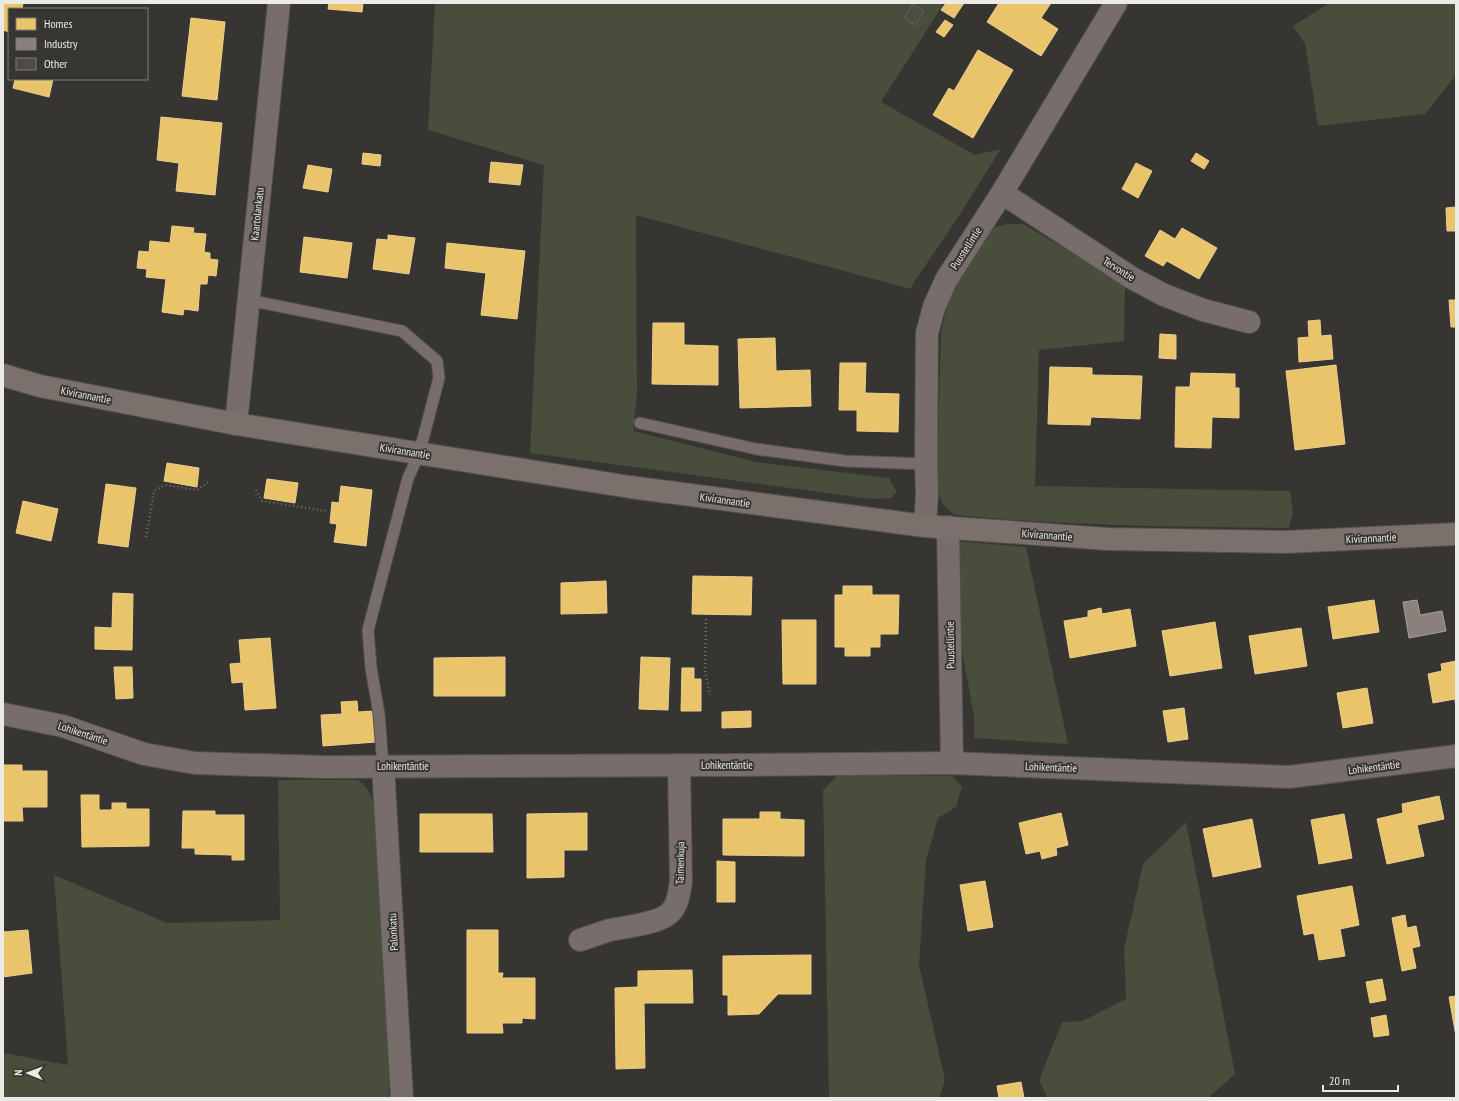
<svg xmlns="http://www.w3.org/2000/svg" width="1459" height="1101" font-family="'PT Sans Narrow',sans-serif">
	<rect width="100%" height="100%" fill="#363531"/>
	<g fill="#484d3c">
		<polygon points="435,3 944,3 881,102 975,155 1001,149 955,222 914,282 911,289 636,215 637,393 633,431 756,462 889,478 897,492 891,498 871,499 530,453 544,165 428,130"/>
		<polygon points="1329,3 1456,3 1456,75 1425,114 1318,126 1305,44 1293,26"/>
		<path d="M1008,224H1023L1119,280L1125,288L1124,341L1039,350L1035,486L1290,491L1293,512L1289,528C1178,527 1066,526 956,515C938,504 939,495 937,476L941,333L948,299L978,243L986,233L995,227Z"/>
		<polygon points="942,540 1026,547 1068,744 974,738 974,716"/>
		<polygon points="838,775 952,776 962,787 956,807 938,818 926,860 919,965 945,1080 939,1098 829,1098 823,790"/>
		<polygon points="278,780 358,780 366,787 374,802 387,923 389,1098 3,1098 3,1053 68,1065 54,875 167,923 280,920"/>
		<polygon points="1186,822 1235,1074 1208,1098 1050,1098 1047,1097 1039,1080 1062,1022 1083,1021 1126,999 1124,949 1143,864"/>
	</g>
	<g fill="#e9c46a" stroke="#eacf8f">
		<polygon points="3,3 23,3 22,9 9,9 9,32 3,30"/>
		<polygon points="329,3 363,3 362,12 328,9"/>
		<polygon points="946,3 964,3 954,18 941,10"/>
		<polygon points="999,3 1051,3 1041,18 1058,29 1041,56 987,22"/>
		<polygon points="191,18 225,22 217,100 182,96"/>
		<polygon points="945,20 953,25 944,37 936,32"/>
		<polygon points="978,50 1013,70 973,138 933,115 949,88 954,91"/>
		<polygon points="15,79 53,79 49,97 13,88"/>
		<polygon points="161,117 222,123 215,195 176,191 179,163 157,160"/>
		<polygon points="363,153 381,155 380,166 362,164"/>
		<polygon points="1196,153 1209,161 1204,169 1191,161"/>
		<polygon points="491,162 523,165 520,185 489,182"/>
		<polygon points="1136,163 1152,171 1138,198 1122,189"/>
		<polygon points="308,165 332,169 328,192 303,188"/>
		<polygon points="1456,207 1456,231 1447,231 1446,208"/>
		<polygon points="172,226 194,228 193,233 206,234 204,252 210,253 210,259 218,260 216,276 208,275 207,284 200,284 198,311 184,309 183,315 162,312 166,279 146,277 147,269 137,268 139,251 149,252 150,241 170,243"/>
		<polygon points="1182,228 1217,248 1199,279 1167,261 1163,266 1145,256 1160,230 1175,239"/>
		<polygon points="388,235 415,238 409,274 373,269 377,239 388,240"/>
		<polygon points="304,237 352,243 347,278 300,272"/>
		<polygon points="447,243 525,251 517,319 481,315 486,273 445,268"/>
		<polygon points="1449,300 1456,300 1456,327 1451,327"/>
		<polygon points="1320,320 1321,336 1331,335 1333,359 1299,362 1298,338 1309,337 1308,321"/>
		<polygon points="653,323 684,323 684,345 718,346 718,385 652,384"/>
		<polygon points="1160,334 1176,335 1176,359 1159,358"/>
		<polygon points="775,338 776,371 810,370 811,406 740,408 738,339"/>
		<polygon points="840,363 866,363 865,393 899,394 898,432 857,431 857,410 839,410"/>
		<polygon points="1336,365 1345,444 1295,450 1286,371"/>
		<polygon points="1050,367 1092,368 1092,375 1142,376 1140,419 1091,417 1090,425 1048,424"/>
		<polygon points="1191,373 1235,374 1235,388 1239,388 1239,418 1212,417 1211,448 1175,447 1176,387 1190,387"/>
		<polygon points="167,463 199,468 197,487 164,481"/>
		<polygon points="267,479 298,483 295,503 264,498"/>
		<polygon points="106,484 136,488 128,547 98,543"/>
		<polygon points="341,486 372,490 366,546 334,542 337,524 330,523 332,502 339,503"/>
		<polygon points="23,501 58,509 51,541 16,533"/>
		<polygon points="693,576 752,577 751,615 692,614"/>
		<polygon points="606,581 607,613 561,614 561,583"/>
		<polygon points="843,586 872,586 872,595 899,595 898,634 880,634 880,647 870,647 870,656 845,656 845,647 835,647 835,595 843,595"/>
		<polygon points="113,593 133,594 132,650 95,649 95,627 112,628"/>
		<polygon points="1374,600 1379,632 1333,639 1328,607"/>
		<polygon points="1101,608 1102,614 1130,609 1136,646 1070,658 1064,621 1088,617 1088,611"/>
		<polygon points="782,620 816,620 816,684 783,684"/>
		<polygon points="1215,622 1222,668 1170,676 1162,631"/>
		<polygon points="1301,628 1307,666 1255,674 1249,636"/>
		<polygon points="270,638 276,708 245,710 243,682 232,683 230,664 241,663 239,640"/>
		<polygon points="505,657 505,696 434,696 434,658"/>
		<polygon points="641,657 670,658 668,710 639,709"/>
		<polygon points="1456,661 1456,709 1455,699 1433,703 1428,674 1442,671 1441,664"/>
		<polygon points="114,667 132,667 133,698 116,699"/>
		<polygon points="682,668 694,668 694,679 701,679 701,711 681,711"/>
		<polygon points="1367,688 1373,723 1343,728 1337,693"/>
		<polygon points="357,701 358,712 373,711 376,742 323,746 321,715 342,714 341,702"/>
		<polygon points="1184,708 1188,739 1168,742 1163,711"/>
		<polygon points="751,711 751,727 722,728 722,712"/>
		<polygon points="3,765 22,765 22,771 47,771 47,807 22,807 23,821 3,821"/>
		<polygon points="81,795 99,795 99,810 112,810 112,803 126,803 126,809 149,809 149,846 82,847"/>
		<polygon points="1439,796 1444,819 1417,825 1424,856 1387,864 1377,819 1403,813 1402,804"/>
		<polygon points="183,811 215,811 215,815 244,815 244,860 232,860 232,855 195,854 195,848 182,848"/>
		<polygon points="760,812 780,812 780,819 804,820 804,856 723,855 723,819 760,819"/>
		<polygon points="587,813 587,850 564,850 564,877 527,878 527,814"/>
		<polygon points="1061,813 1068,845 1056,848 1057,855 1042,859 1040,851 1026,854 1019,823"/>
		<polygon points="420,814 492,814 493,852 420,852"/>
		<polygon points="1344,814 1352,858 1319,864 1311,820"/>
		<polygon points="1252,819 1261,867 1213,877 1203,829"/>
		<polygon points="717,861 735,862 735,902 717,902"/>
		<polygon points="985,881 993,927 968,931 960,885"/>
		<polygon points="1352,886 1359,925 1340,929 1345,956 1319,960 1314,933 1304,935 1297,896"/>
		<polygon points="1405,915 1407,928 1416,926 1420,946 1412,948 1416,968 1402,971 1392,918"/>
		<polygon points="28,930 32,973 3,977 3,932"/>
		<polygon points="467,930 498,930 498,973 503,973 502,978 535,978 535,1019 522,1018 522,1023 502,1023 503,1033 467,1033"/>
		<polygon points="811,955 811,994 778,994 759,1014 728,1015 728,995 723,995 723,956"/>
		<polygon points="692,970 693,1003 644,1003 645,1068 616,1069 615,988 638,987 638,971"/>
		<polygon points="1382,979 1386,1000 1370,1003 1366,982"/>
		<polygon points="1456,996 1456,1036 1449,997"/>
		<polygon points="1386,1015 1389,1035 1374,1037 1371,1018"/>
		<polygon points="1021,1082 1024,1098 999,1098 997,1086"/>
	</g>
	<polygon fill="#8a817c" stroke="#a7a09c" points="1417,600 1420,615 1442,611 1446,631 1409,638 1403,602"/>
	<polygon fill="#504a44" stroke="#656361" points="913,4 924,12 915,25 904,17"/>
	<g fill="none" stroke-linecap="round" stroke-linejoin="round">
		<defs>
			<g id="lane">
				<polyline points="248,300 402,331 437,361 439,378 419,454 408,478 368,630 371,668 379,714 383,766"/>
				<polyline points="640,423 756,449 845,461 926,464"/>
			</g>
			<g id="street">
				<polyline points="1002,193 1132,278 1164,295 1203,310 1249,322"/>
				<polyline points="236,424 279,3"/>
				<polyline points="925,526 927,495 926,464 927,333 934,307 946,280 1002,193 1116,3"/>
				<polyline points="948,527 952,763"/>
				<polyline points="3,714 63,726 144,754 195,763 324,767 733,765 952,763 1289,777 1456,756"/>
				<polyline points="383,766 402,1098"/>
				<path d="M580,940C590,937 600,933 610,930C625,927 655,924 667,915C678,908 679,893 681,882L679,765"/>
			</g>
			<polyline id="secondary" points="3,375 40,386 236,424 630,487 925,526 1108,539 1285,542 1456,534"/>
		</defs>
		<use href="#lane" stroke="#52514f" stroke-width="13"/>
		<use href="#street" stroke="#52514f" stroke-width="24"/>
		<use href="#secondary" stroke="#52514f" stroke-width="24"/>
		<g stroke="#77706d" stroke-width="2.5" stroke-dasharray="1 3" stroke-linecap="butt">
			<polyline points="256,490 262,501 326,511"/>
			<polyline points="146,537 154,491 165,485 197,490 210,481"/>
			<polyline points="706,619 705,671 710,695"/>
		</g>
		<use href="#lane" stroke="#776d6a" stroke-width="11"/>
		<use href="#street" stroke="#776d6a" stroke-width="22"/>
		<use href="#secondary" stroke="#7a706c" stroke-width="22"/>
	</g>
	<g text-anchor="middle" stroke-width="4" stroke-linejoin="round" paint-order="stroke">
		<g font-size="11" fill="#ebeae6" stroke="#373630">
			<text transform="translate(257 214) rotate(-84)" y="4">Kaartolankatu</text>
			<text transform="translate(966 248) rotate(-57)" y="4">Puustellintie</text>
			<text transform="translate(1119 269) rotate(32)" y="4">Tervontie</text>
			<text transform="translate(86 395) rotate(11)" y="4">Kivirannantie</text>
			<text transform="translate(405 451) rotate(9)" y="4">Kivirannantie</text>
			<text transform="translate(725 500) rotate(8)" y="4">Kivirannantie</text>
			<text transform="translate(1047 535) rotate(4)" y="4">Kivirannantie</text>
			<text transform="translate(1371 538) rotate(-3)" y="4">Kivirannantie</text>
			<text transform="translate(950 645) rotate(-91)" y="4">Puustellintie</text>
			<text transform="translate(83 733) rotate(18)" y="4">Lohikentäntie</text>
			<text x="727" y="769">Lohikentäntie</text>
			<text x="403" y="770">Lohikentäntie</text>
			<text transform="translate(1051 767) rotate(2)" y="4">Lohikentäntie</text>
			<text transform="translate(1374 767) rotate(-7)" y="4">Lohikentäntie</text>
			<text transform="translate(680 863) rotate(-89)" y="4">Taimenkuja</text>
			<text transform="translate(393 932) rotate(-93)" y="4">Palonkatu</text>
		</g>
	</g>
	<rect width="1459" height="1101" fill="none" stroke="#ebeae6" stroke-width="8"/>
	<rect x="8" y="8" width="140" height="72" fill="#373630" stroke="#7f7e79"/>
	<rect x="16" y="18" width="20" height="12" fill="#e9c46a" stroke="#7f7e79"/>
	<text x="44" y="28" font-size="12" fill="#ebeae6">Homes</text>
	<rect x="16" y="38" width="20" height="12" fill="#8a817c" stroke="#7f7e79"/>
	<text x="44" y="48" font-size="12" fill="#ebeae6">Industry</text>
	<rect x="16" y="58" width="20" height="12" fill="#504a44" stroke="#7f7e79"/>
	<text x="44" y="68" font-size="12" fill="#ebeae6">Other</text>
	<g transform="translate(28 1073) rotate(271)" stroke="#373630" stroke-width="3" paint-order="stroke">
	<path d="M0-3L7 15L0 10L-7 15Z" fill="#ebeae6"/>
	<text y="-6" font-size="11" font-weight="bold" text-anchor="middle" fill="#ebeae6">N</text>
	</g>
	<path d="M1323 1085v6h75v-6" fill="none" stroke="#ebeae6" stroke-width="2"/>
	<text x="1329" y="1085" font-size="12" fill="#ebeae6" stroke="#373630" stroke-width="3" paint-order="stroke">20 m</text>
</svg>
